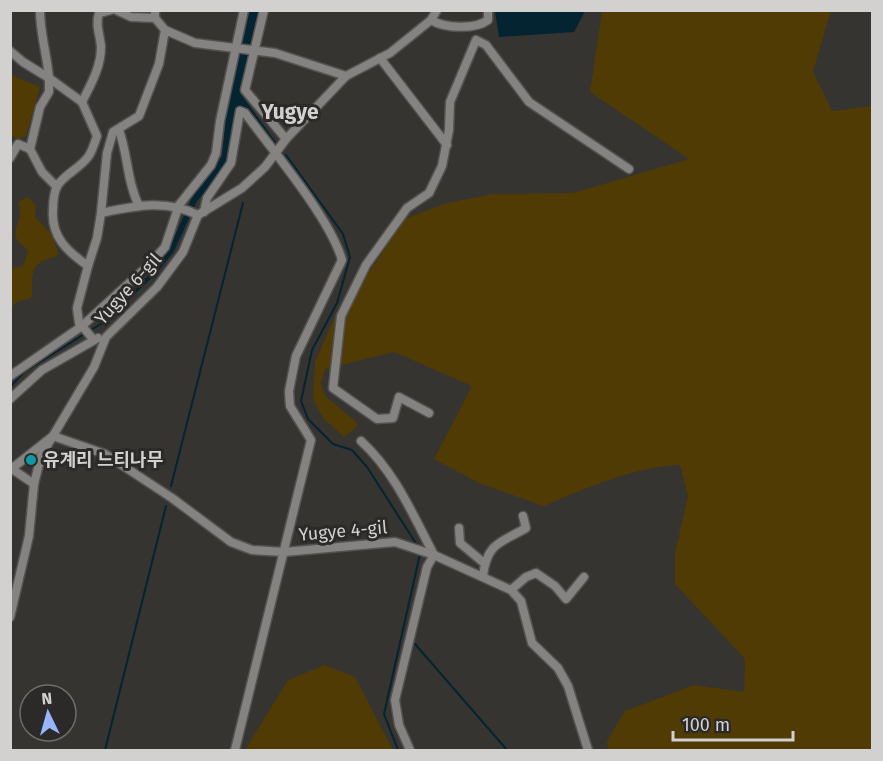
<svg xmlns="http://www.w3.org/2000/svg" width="883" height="761" font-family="'Fira Sans','Noto Sans KR',sans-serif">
	<rect width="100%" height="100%" fill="#353431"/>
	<g fill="#4f3b03">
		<path d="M602,11H831L813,71L832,111L872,106V750H608L607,741L625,711L694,685L744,692L745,659L675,584V553L688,496L680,465C634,467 586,488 544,506L481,484L434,459L472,386L394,352L325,369L321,384L326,397L355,421L358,426L344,437L324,419L313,400L315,362L339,307L375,264L404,219L447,203L493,194L573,193L689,159L590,92Z"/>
		<polygon points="11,75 40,87 26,136 19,139 11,136"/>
		<path d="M27,197L36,205L35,217L51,234L59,254C53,259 47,258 41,262C27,272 35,285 31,298L15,303L11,309V273L13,268L23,266L28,250C1,232 27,225 18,202Z"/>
		<polygon points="325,665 355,677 393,750 245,750 288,680"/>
	</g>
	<g fill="#032430">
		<polygon points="249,11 260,11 240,93 286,156 241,106 237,109 228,159 219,177 197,201 174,251 157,273 105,322 153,270 169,249 194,193 222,156 226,117"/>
		<polygon points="495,11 495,10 585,11 574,32 499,37"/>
	</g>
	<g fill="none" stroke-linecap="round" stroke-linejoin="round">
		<g stroke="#032430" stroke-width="2">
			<polyline points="286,155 343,234 350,257 337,303 312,350 301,401 308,419 333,444 352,450 367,467 417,545"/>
			<polyline points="91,330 106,321"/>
			<polyline points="10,387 24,372 86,333"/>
			<polyline points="171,486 243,203"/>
			<polyline points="10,555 10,571"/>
			<polyline points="415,644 507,750"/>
			<polyline points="105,750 166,506"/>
			<polyline points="398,750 384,714 420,554"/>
		</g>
		<defs>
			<g id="minor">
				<polyline points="116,10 131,17 155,18"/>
				<path d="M155,10V18L165,30L159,64L139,116L113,132L107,153L101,213C135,206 165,199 198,215"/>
				<polyline points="264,10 245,90 286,139"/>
				<path d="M431,20C444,28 475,30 488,20V10"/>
				<polyline points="165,30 195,43 275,53 346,76"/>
				<polyline points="10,51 23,62 49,78 49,92 40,107 30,149 42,172 57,187"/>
				<polyline points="380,58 447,145"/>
				<path d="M82,102C91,84 101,67 101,47C100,34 95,25 99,13L111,10"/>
				<path d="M119,130C128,155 127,182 139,206"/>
				<polyline points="10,158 18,144 30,149"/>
				<path d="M204,212L207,198L231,163L240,111L245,113C273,151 330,218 342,260L296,356L289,391L290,406L311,440L235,750"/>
				<polyline points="88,266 97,238 101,213"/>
				<polyline points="93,339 82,326 150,264 165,247 179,205 211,165 216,153 220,121 244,10"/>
				<path d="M10,376L82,326L79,323L77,308L88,266C67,251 51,237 53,210C53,203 54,193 57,186C65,174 80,168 88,157C92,152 95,142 97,136L82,102L49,78C47,54 40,34 40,10"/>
				<polyline points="10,399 42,370 98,338"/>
				<polyline points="429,413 399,397 393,418 377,419 333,388 341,316 366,265 407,208 429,193 442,166 449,130 450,102 476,40 486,45 529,102 629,169"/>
				<path d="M361,441C395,472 413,515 434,555"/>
				<polyline points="12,469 34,484"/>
				<polyline points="10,470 53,436 105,454 172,498 231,542 252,550 284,552 395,542 434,555 511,590 521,601 532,643 558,668 568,686 588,750"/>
				<polyline points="459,528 460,543 484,563"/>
				<path d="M483,576C487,542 501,543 526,528L523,516"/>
				<polyline points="511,590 526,577 536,573 555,586 566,599 584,577"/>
				<polyline points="10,617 29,536 34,484 41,456 94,367 106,337 157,287 183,252 198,215 242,188 265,167 286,139 346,76 390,53 431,20 437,10"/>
				<polyline points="410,750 399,725 395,700 427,567 434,555"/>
			</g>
		</defs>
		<use href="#minor" stroke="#535250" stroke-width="11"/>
		<use href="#minor" stroke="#858381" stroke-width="8"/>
	</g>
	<circle fill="#0f9aa8" stroke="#2b2a28" stroke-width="2" cx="31" cy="460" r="6"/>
	<g text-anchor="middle" stroke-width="6" stroke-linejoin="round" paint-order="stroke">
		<g font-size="18" fill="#d2d1d0" stroke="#2b2a28">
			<text transform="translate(128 289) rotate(-48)" y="6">Yugye 6-gil</text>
			<text transform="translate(343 531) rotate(-5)" y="6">Yugye 4-gil</text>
		</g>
		<g font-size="18" font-weight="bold" fill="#d2d1d0" stroke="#2b2a28" text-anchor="start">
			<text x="43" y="466">유계리 느티나무</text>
		</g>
		<g font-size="21" font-weight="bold" fill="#d2d1d0" stroke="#2b2a28">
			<text x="290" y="119">Yugye</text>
		</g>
	</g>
	<rect width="883" height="761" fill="none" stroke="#d2d1d0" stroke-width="24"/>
	<g transform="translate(48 713) rotate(355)"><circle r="28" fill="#2b2a28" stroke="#6e6d6b" stroke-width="1.5"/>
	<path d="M0-4.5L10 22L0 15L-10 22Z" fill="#98b5fd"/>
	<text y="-9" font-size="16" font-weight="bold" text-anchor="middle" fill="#d2d1d0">N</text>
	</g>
	<path d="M673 731v9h120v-9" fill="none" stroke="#d2d1d0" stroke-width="3"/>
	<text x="682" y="731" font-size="18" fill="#d2d1d0" stroke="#2b2a28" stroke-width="4.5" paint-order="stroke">100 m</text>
</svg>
